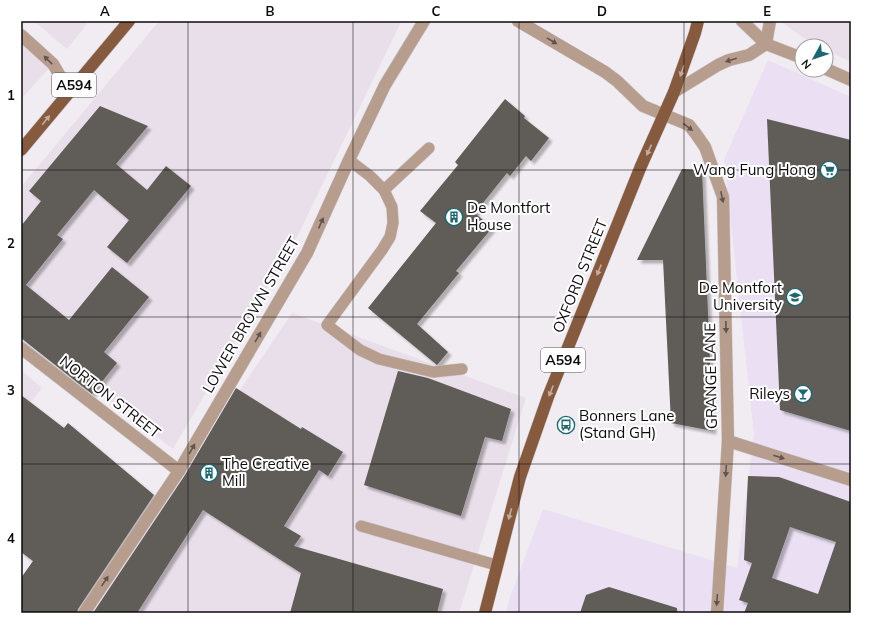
<svg xmlns="http://www.w3.org/2000/svg" width="872" height="634" font-family="Mulish,sans-serif">
	<defs>
		<filter id="shadow"><feDropShadow dx="3.5" dy="3.5" stdDeviation="1" flood-color="#0004"/></filter>
	</defs>
	<rect width="100%" height="100%" fill="#f1ecf1"/>
	<g fill="#e9dfea">
		<polygon points="34,21 89,21 67,49"/>
		<polygon points="159,21 400,21 400,24 299,233 173,449 21,334 21,187"/>
		<polygon points="780,21 851,21 851,62 826,50 826,46 818,46 811,43"/>
		<polygon points="21,39 52,65 21,99"/>
		<polygon points="292,313 526,398 459,613 89,613"/>
		<polygon points="21,370 42,388 21,414"/>
	</g>
	<polygon fill="#eadff3" points="768,60 851,97 851,613 506,613 509,600 543,509 737,568 754,434 724,160"/>
	<g fill="#615c59" fill-rule="evenodd" filter="url(#shadow)">
		<polygon points="505,99 525,116 524,118 549,138 531,161 526,156 510,176 507,173 475,213 492,228 456,271 459,273 417,324 448,352 437,365 368,308 436,223 420,211 458,165 455,162"/>
		<polygon points="100,106 148,126 116,164 147,190 166,166 191,186 127,263 107,247 129,220 94,190 57,235 63,239 26,285 69,320 112,267 149,297 104,352 117,363 92,394 21,338 21,226 41,201 29,191"/>
		<polygon points="767,119 851,140 851,431 780,410"/>
		<polygon points="682,169 702,170 713,431 671,423 663,260 637,260"/>
		<polygon points="398,371 428,378 511,409 502,441 485,437 461,516 364,485"/>
		<polygon points="236,388 301,429 302,427 343,452 328,476 319,470 284,526 301,536 294,546 443,589 437,613 290,613 301,573 203,510 137,613 93,613 185,475"/>
		<polygon points="21,395 64,428 68,423 154,495 78,609 77,613 21,613 21,578 33,561 21,552"/>
		<path d="M748,476L779,477L851,502V613H744L748,603L739,600L752,563L744,560ZM790,527L836,542L818,594L772,578Z"/>
		<polygon points="609,587 677,608 677,613 580,613 586,595"/>
	</g>
	<g fill="none" stroke-linecap="round" stroke-linejoin="round">
		<defs>
			<g id="service">
				<polyline points="349,160 370,176 384,190 392,207 393,223 390,237 382,250 327,325 360,350 379,359 433,372 462,369"/>
				<polyline points="384,190 429,148"/>
				<polyline points="361,526 496,565"/>
			</g>
			<g id="minor">
				<polyline points="518,21 605,72 617,81 643,106 689,125 696,134 705,147 723,197 728,441 717,613"/>
				<polyline points="742,21 766,44 802,58"/>
				<polyline points="21,35 53,64 69,91"/>
				<polyline points="766,44 770,21"/>
				<polyline points="826,69 851,80"/>
				<polyline points="674,92 718,65 729,60 749,55 766,44"/>
				<polyline points="21,348 179,471"/>
				<polyline points="728,441 851,480"/>
				<polyline points="84,613 179,471 307,253 349,160 385,85 424,21"/>
			</g>
			<g id="primary">
				<polyline points="21,150 129,21"/>
				<polyline points="485,613 520,477 548,397 641,166 674,92 695,33 698,21"/>
			</g>
		</defs>
		<use href="#service" stroke="#cdc8cd" stroke-width="12"/>
		<use href="#minor" stroke="#cdc8cd" stroke-width="13"/>
		<use href="#primary" stroke="#cdc8cd" stroke-width="13"/>
		<use href="#service" stroke="#b79d8e" stroke-width="11"/>
		<use href="#minor" stroke="#b79d8e" stroke-width="12"/>
		<use href="#primary" stroke="#865a3f" stroke-width="12"/>
	</g>
	<defs><path id="oneway-solid" d="M-6-.8H1V-3.2L6.5 0L1 3.2V.8H-6Z"/></defs>
	<g fill="#62544e">
		<use href="#oneway-solid" transform="translate(552 41) rotate(31)"/>
		<use href="#oneway-solid" transform="translate(48 60) rotate(-136)"/>
		<use href="#oneway-solid" transform="translate(731 60) rotate(162)"/>
		<use href="#oneway-solid" transform="translate(688 127) rotate(37)"/>
		<use href="#oneway-solid" transform="translate(722 197) rotate(78)"/>
		<use href="#oneway-solid" transform="translate(321 223) rotate(-66)"/>
		<use href="#oneway-solid" transform="translate(726 327) rotate(89)"/>
		<use href="#oneway-solid" transform="translate(258 337) rotate(-60)"/>
		<use href="#oneway-solid" transform="translate(192 449) rotate(-60)"/>
		<use href="#oneway-solid" transform="translate(779 457) rotate(17)"/>
		<use href="#oneway-solid" transform="translate(726 471) rotate(94)"/>
		<use href="#oneway-solid" transform="translate(105 581) rotate(-56)"/>
		<use href="#oneway-solid" transform="translate(717 600) rotate(94)"/>
	</g>
	<g fill="#c2ac9f">
		<use href="#oneway-solid" transform="translate(682 71) rotate(109)"/>
		<use href="#oneway-solid" transform="translate(46 120) rotate(-51)"/>
		<use href="#oneway-solid" transform="translate(649 150) rotate(115)"/>
		<use href="#oneway-solid" transform="translate(599 270) rotate(112)"/>
		<use href="#oneway-solid" transform="translate(551 391) rotate(112)"/>
		<use href="#oneway-solid" transform="translate(510 514) rotate(105)"/>
	</g>
	<path fill="none" stroke="#0d0b0d" stroke-width="1" stroke-opacity="0.55" d="M188,21V613M353,21V613M519,21V613M684,21V613M21,170H851M21,317H851M21,464H851"/>
	<defs>
		<symbol id="supermarket-ring" viewBox="-11 -11 22 22"><circle r="9.5" fill="#fff" stroke="#1c6771" stroke-width="1.5"/><path d="M-6-5.5h2.5l.6 2H6L4.5 2H-2.5L-4.4-4H-6ZM-1.5 3.2a1.3 1.3 0 1 0 .1 0ZM3 3.2a1.3 1.3 0 1 0 .1 0Z" fill="#1c6771"/></symbol>
		<symbol id="building-ring" viewBox="-11 -11 22 22"><circle r="9.5" fill="#fff" stroke="#1c6771" stroke-width="1.5"/><path d="M-4-6H4V6H1V3H-1V6H-4ZM-2.5-4.3h1.7v1.8h-1.7ZM.8-4.3h1.7v1.8H.8ZM-2.5-1h1.7V.8h-1.7ZM.8-1h1.7V.8H.8Z" fill="#1c6771"/></symbol>
		<symbol id="university-ring" viewBox="-11 -11 22 22"><circle r="9.5" fill="#fff" stroke="#1c6771" stroke-width="1.5"/><path d="M0-5L7-2L0 1L-7-2ZM-4 1L0 2.5L4 1V4Q0 6-4 4Z" fill="#1c6771"/></symbol>
		<symbol id="bar-ring" viewBox="-11 -11 22 22"><circle r="9.5" fill="#fff" stroke="#1c6771" stroke-width="1.5"/><path d="M-6-5H6L.8 .8V4.5H3.5V6h-7V4.5H-.8V.8Z" fill="#1c6771"/></symbol>
		<symbol id="bus-ring" viewBox="-11 -11 22 22"><circle r="9.5" fill="#fff" stroke="#1c6771" stroke-width="1.5"/><path d="M-5-6H5V4H4V6H2V4H-2V6H-4V4H-5ZM-3.5-4V0h7V-4ZM-3.5 1.2v1.5H-2V1.2ZM2 1.2v1.5H3.5V1.2Z" fill="#1c6771"/></symbol>
	</defs>
	<g fill-rule="evenodd">
		<use href="#supermarket-ring" x="819" y="160" width="20" height="20"/>
		<use href="#building-ring" x="444" y="207" width="20" height="20"/>
		<use href="#university-ring" x="785" y="287" width="20" height="20"/>
		<use href="#bar-ring" x="793" y="384" width="20" height="20"/>
		<use href="#bus-ring" x="556" y="415" width="20" height="20"/>
		<use href="#building-ring" x="199" y="463" width="20" height="20"/>
	</g>
	<g text-anchor="middle" stroke-width="4" stroke-linejoin="round" paint-order="stroke">
		<g fill="#fff" stroke="#565456" stroke-width="1">
			<rect x="52" y="73" width="44" height="24" rx="3"/>
			<rect x="541" y="348" width="44" height="24" rx="3"/>
		</g>
		<g font-size="14" font-weight="bold" fill="#0d0b0d">
			<text x="74" y="90">A594</text>
			<text x="563" y="365">A594</text>
		</g>
		<g font-size="15" fill="#0d0b0d" stroke="#fff" text-anchor="end">
			<text x="816" y="175">Wang Fung Hong</text>
			<text x="467" y="213" text-anchor="start">De Montfort<tspan x="467" dy="17">House</tspan></text>
			<text x="782" y="293">De Montfort<tspan x="782" dy="17">University</tspan></text>
			<text x="790" y="399">Rileys</text>
			<text x="579" y="421" text-anchor="start">Bonners Lane<tspan x="579" dy="17">(Stand GH)</tspan></text>
			<text x="222" y="469" text-anchor="start">The Creative<tspan x="222" dy="17">Mill</tspan></text>
		</g>
		<g font-size="15" fill="#0d0b0d" stroke="#fff">
			<text transform="translate(580 276) rotate(-68)" y="5">OXFORD STREET</text>
			<text transform="translate(251 315) rotate(-60)" y="5">LOWER BROWN STREET</text>
			<text transform="translate(711 376) rotate(-91)" y="5">GRANGE LANE</text>
			<text transform="translate(110 397) rotate(38)" y="5">NORTON STREET</text>
		</g>
	</g>
	<rect width="872" height="634" fill="none" stroke="#ffffff" stroke-width="44"/>
	<g transform="translate(814 58) rotate(230)"><circle r="19" fill="#ffffff" stroke="#9e9d9e"/>
	<path d="M0-3L7 15L0 10L-7 15Z" fill="#1c6771"/>
	<text y="-6" font-size="11" font-weight="bold" text-anchor="middle" fill="#0d0b0d">N</text>
	</g>
	<rect x="22" y="22" width="828" height="590" fill="none" stroke="#0d0b0d" stroke-width="1.5"/>
	<g font-size="13" text-anchor="middle" font-weight="bold" fill="#0d0b0d">
		<text x="105" y="16">A</text>
		<text x="270" y="16">B</text>
		<text x="436" y="16">C</text>
		<text x="602" y="16">D</text>
		<text x="767" y="16">E</text>
		<text x="11" y="100">1</text>
		<text x="11" y="248">2</text>
		<text x="11" y="395">3</text>
		<text x="11" y="543">4</text>
	</g>
</svg>
